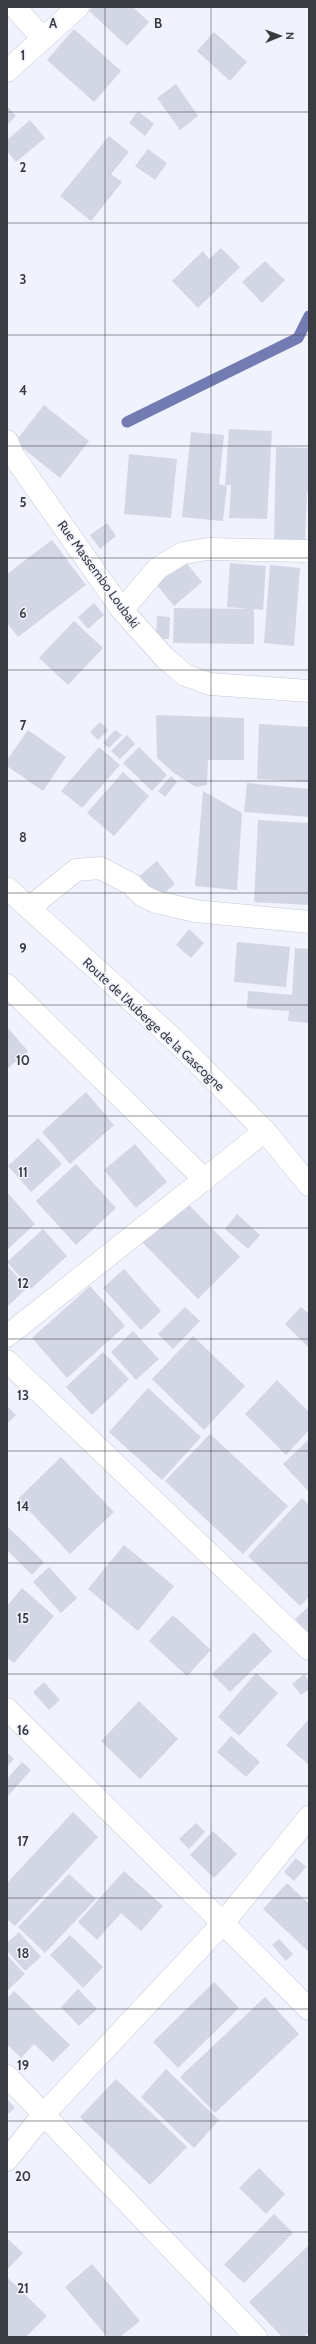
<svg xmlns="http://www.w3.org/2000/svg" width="316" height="2344" font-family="Cabin,sans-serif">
	<rect width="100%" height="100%" fill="#f0f2fd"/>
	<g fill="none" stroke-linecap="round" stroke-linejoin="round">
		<polyline stroke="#737bb3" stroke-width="11" points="127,422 298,338 309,316"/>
	</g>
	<g fill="#d3d6e4">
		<polygon points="93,7 133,7 149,22 127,46 89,11"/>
		<polygon points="74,29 121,71 94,102 47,60"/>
		<polygon points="214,32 247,62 230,81 197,51"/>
		<polygon points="176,84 198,116 180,130 157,98"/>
		<polygon points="7,106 16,116 7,125"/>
		<polygon points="138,111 154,124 145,136 129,123"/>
		<polygon points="30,120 45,138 16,162 7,151 7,140"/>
		<polygon points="109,136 129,152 111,174 122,182 91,221 60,196"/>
		<polygon points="148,149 167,163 155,180 135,166"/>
		<polygon points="221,248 240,267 198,308 172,281 203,251 209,259"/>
		<polygon points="265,261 285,280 262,303 242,282"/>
		<polygon points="44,405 89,441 60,478 15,442"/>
		<polygon points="229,429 272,431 267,519 229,518 231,485 225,485"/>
		<polygon points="191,432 224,435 219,484 227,486 223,521 182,517"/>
		<polygon points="276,447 309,448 309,493 307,493 305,541 274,540"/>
		<polygon points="129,454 177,459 171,518 124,514"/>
		<polygon points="107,523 116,536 100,549 90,535"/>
		<polygon points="52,540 86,585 18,637 7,623 7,574"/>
		<polygon points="184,560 202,582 174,606 156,584"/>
		<polygon points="230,563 266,566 263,610 254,609 254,644 173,643 174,608 249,609 227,607"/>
		<polygon points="270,565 300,568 294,646 264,643"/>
		<polygon points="94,603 104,615 88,629 78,617"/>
		<polygon points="157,616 170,617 169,639 156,639"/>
		<polygon points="74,621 103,648 68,685 39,658"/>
		<polygon points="156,715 244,718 244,760 208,760 207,785 196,787 174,773 157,758"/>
		<polygon points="100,722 108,730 98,740 90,732"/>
		<polygon points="259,724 309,727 309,782 257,779"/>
		<polygon points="28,730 66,757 43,791 7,766 7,760"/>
		<polygon points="115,730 122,735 109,748 103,743"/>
		<polygon points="127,735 135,744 120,759 111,751"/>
		<polygon points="99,747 120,765 82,808 61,791"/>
		<polygon points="139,747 167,775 152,791 123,763"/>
		<polygon points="123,772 149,796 114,836 87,813"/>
		<polygon points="171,776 177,782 165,797 158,791"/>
		<polygon points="247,783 309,789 309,817 244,812"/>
		<polygon points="203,791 242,813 237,890 195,886"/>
		<polygon points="258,820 309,823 309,905 254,902"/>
		<polygon points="157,861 175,884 155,901 137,878"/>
		<polygon points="189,929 204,943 191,958 176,945"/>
		<polygon points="237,942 290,947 286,987 234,982"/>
		<polygon points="295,948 309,949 309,1023 288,1021 289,1011 247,1008 248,991 292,995"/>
		<polygon points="7,1027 28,1051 7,1069"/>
		<polygon points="86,1092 114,1125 70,1164 42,1132"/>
		<polygon points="38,1138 62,1164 31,1192 8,1166"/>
		<polygon points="135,1144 167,1182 136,1208 104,1170"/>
		<polygon points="76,1164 116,1208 76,1245 36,1201"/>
		<polygon points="7,1192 35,1224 7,1250"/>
		<polygon points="184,1200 240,1257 198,1299 142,1242"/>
		<polygon points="237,1214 260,1235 248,1249 225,1229"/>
		<polygon points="43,1229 67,1256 31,1289 7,1262"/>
		<polygon points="7,1265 27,1288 7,1307"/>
		<polygon points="124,1269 161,1311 141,1330 103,1288"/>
		<polygon points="90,1286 125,1326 67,1378 32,1338"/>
		<polygon points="185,1307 200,1321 173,1349 158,1334"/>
		<polygon points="301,1307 309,1314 309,1348 285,1324"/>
		<polygon points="133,1331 159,1359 136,1380 111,1352"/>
		<polygon points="193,1336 245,1386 204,1430 152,1379"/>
		<polygon points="103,1352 129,1379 92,1415 66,1387"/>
		<polygon points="277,1380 309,1412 309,1430 286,1455 245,1414"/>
		<polygon points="148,1388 201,1437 162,1480 109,1432"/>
		<polygon points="7,1406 16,1415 7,1424"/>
		<polygon points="210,1434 288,1506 243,1554 165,1481"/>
		<polygon points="309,1439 309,1492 283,1464"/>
		<polygon points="61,1457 114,1512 70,1554 18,1499"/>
		<polygon points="302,1498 309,1505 309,1597 300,1606 248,1556"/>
		<polygon points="7,1526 44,1562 32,1575 7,1550"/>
		<polygon points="124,1545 174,1586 138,1631 88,1589"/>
		<polygon points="49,1567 77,1598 61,1613 33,1582"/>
		<polygon points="22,1588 54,1616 14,1663 7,1658 7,1606"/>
		<polygon points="309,1606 309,1633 295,1619"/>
		<polygon points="173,1615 211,1650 187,1676 149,1641"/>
		<polygon points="254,1632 272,1651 230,1692 212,1674"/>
		<polygon points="256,1673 278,1693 239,1736 218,1717"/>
		<polygon points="304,1674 309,1681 309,1689 301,1695 292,1684"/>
		<polygon points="44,1682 60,1700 49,1710 33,1692"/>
		<polygon points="139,1701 178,1739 140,1779 101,1741"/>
		<polygon points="309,1719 309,1765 286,1745"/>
		<polygon points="231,1736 260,1762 246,1777 217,1752"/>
		<polygon points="7,1752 14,1759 7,1767"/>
		<polygon points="22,1762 31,1770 7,1797 7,1779"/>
		<polygon points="73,1812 98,1837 15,1926 7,1919 7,1883"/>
		<polygon points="196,1823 205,1832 189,1849 179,1839"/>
		<polygon points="213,1831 237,1854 214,1878 190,1855"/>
		<polygon points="296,1858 306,1867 294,1881 284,1872"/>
		<polygon points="124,1871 163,1906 141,1931 121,1913 97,1940 78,1922"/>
		<polygon points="69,1874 96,1899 45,1953 18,1927"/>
		<polygon points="287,1883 309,1904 309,1952 263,1909"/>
		<polygon points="19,1932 41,1957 25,1971 7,1951 7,1943"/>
		<polygon points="70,1935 103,1967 83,1988 50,1955"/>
		<polygon points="279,1939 293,1954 286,1961 272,1945"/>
		<polygon points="7,1955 25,1974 7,1991"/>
		<polygon points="214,1982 239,2008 178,2068 153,2042"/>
		<polygon points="78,1989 97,2009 79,2026 61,2007"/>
		<polygon points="14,1991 70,2045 53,2062 34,2044 21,2058 7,2044 7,1999"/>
		<polygon points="265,1997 299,2034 215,2113 180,2077"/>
		<polygon points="166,2069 219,2120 194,2148 141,2097"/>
		<polygon points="116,2079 187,2147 150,2185 80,2117"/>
		<polygon points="7,2099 15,2108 7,2115"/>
		<polygon points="259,2168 285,2194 266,2214 239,2188"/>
		<polygon points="274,2214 293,2233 244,2283 224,2265"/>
		<polygon points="7,2238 23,2253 7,2270"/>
		<polygon points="309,2245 309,2332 304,2337 282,2337 249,2302"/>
		<polygon points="92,2264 140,2321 120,2337 107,2337 65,2287"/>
		<polygon points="7,2277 47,2316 26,2337 7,2337"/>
	</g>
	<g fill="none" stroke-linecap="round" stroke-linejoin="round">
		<defs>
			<g id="street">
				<polyline points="15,7 42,38"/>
				<polyline points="7,71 78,7"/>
				<polyline points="7,441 13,455 122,610 165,658 185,675 210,684 309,691"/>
				<polyline points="122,610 158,568 183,553 208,549 309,551"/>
				<polyline points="29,908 76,870 100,868 131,884 143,896 156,902 195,911 309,922"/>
				<polyline points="7,985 205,1180"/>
				<polyline points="7,1336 265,1131"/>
				<polyline points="7,1361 309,1649"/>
				<polyline points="7,1709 309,2009"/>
				<polyline points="7,2076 256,2337"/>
				<polyline points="7,2160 43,2115 224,1922 309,1817"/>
			</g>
			<polyline id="secondary" points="7,888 179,1044 265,1131 309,1185"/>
		</defs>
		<use href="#street" stroke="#c6c9d6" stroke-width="23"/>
		<use href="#secondary" stroke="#c6c9d6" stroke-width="23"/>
		<use href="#street" stroke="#fff" stroke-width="22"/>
		<use href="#secondary" stroke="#fff" stroke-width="22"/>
	</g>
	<path fill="none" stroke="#3b3c42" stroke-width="1" stroke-opacity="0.55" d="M105,7V2337M211,7V2337M7,112H309M7,223H309M7,335H309M7,446H309M7,558H309M7,670H309M7,781H309M7,893H309M7,1005H309M7,1116H309M7,1228H309M7,1339H309M7,1451H309M7,1563H309M7,1674H309M7,1786H309M7,1898H309M7,2009H309M7,2121H309M7,2232H309"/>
	<g text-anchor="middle" stroke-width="3" stroke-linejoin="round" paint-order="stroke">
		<g font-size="13" fill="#3b3c42" stroke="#f0f2fd">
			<text transform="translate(99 574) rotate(54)" y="5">Rue Massembo Loubaki</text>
			<text transform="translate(154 1024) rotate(43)" y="5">Route de l'Auberge de la Gascogne</text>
		</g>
	</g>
	<g font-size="13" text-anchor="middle" font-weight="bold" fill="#3b3c42" stroke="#f0f2fd" stroke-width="3" stroke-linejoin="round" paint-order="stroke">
		<text x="53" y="28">A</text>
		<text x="158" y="28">B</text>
		<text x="23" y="60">1</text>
		<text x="23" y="172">2</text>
		<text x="23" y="284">3</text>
		<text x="23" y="395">4</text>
		<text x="23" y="507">5</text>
		<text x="23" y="618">6</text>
		<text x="23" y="730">7</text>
		<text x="23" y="842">8</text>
		<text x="23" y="953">9</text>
		<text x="23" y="1065">10</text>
		<text x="23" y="1177">11</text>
		<text x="23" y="1288">12</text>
		<text x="23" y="1400">13</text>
		<text x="23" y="1511">14</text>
		<text x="23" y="1623">15</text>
		<text x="23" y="1735">16</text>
		<text x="23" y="1846">17</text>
		<text x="23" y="1958">18</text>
		<text x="23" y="2070">19</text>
		<text x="23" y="2181">20</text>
		<text x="23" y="2293">21</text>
	</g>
	<rect width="316" height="2344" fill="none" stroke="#3b3c42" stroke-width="16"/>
	<g transform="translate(280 36) rotate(89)" stroke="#f0f2fd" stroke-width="3" paint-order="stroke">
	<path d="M0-3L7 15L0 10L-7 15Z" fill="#3b3c42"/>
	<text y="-6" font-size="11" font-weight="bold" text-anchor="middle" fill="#3b3c42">N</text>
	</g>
</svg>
